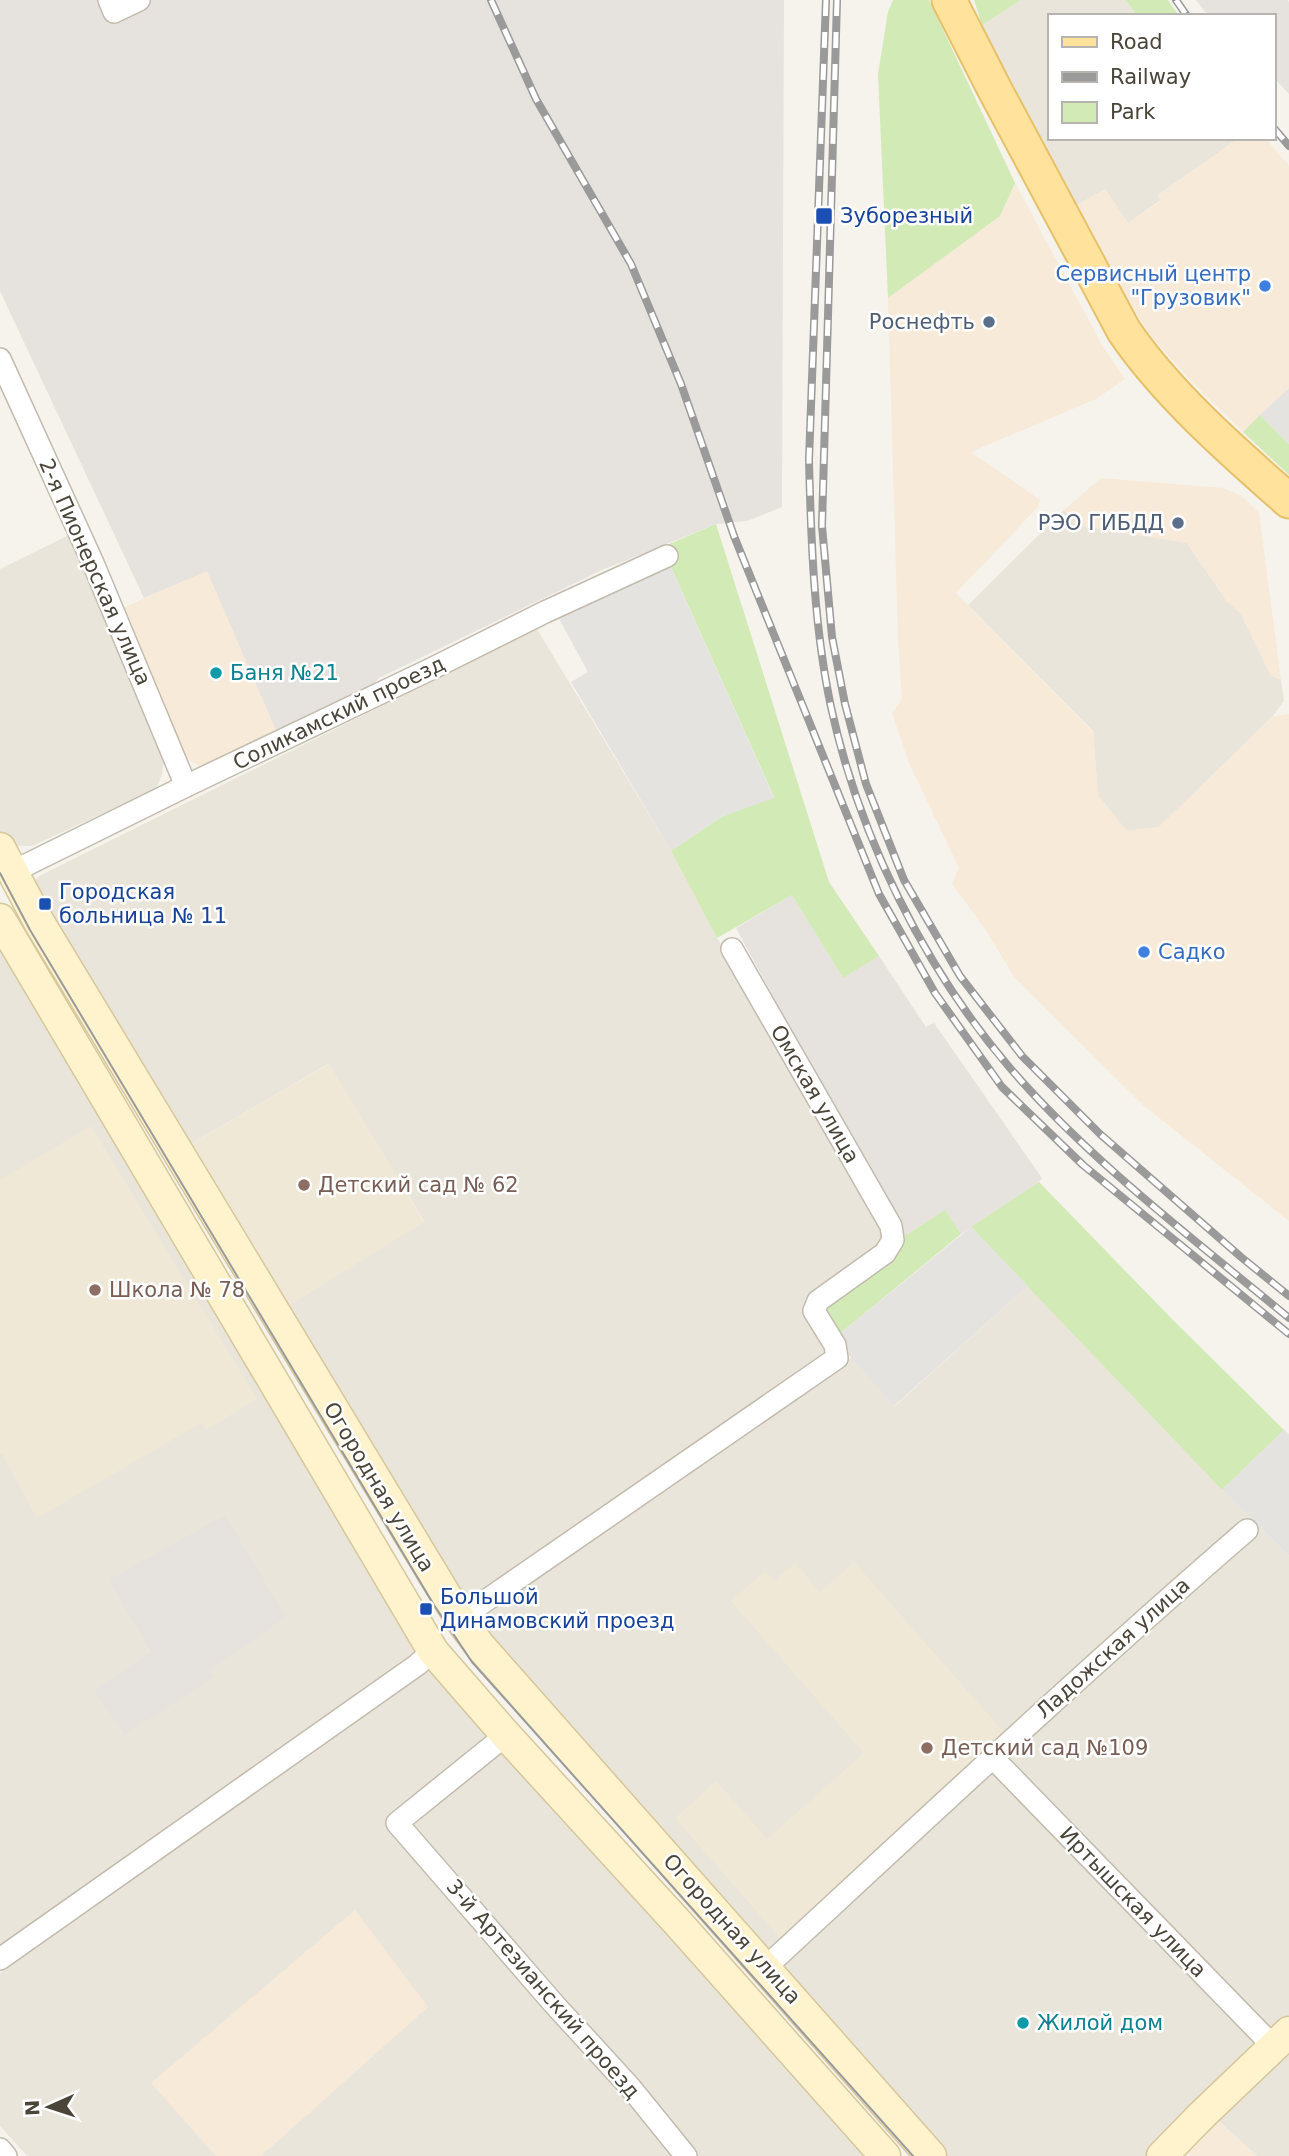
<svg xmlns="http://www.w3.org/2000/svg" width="1289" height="2156" font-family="'DejaVu Sans',sans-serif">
	<rect width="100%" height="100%" fill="#f6f3ec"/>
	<g fill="#eae5da">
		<polygon points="1021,0 1126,0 1137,16 1049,16 1049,138 1239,138 1158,195 1161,200 1128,223 1105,189 1076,206 982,25"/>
		<polygon points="1064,510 1083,526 1187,543 1226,600 1241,614 1271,675 1281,680 1284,701 1273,716 1159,827 1127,831 1118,821 1098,795 1093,731 968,605"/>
		<polygon points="69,535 164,758 162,775 156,789 32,846 15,846 0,832 0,569"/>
		<polygon points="537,629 671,851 717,938 884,1227 886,1240 826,1341 825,1352 470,1600 455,1598 281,1310 424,1221 328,1064 184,1148 33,891 34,881 41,875"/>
		<polygon points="0,937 417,1652 0,1949"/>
		<polygon points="1028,1286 1222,1490 1289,1556 1289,2017 1149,2156 942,2156 488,1642 483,1626 488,1609 851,1358 895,1406"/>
		<polygon points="427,1669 435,1673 866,2156 27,2156 0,2126 0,1973 422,1671"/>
		<polygon points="1289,2044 1289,2156 1257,2156 1214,2117"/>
	</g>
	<g fill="#f7ead8">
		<polygon points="1239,138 1265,138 1289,166 1289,388 1243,432 1192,382 1154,340 1140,320 1076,206 1105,189 1128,223 1161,201 1158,195"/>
		<polygon points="1015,183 1102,345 1125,379 1096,399 971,452 1040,500 1038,507 956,593 1093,732 1098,795 1127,831 1159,827 1273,716 1289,714 1289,1221 1143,1105 1015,978 983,926 952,884 959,868 909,763 892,713 902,698 898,641 888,298 1000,216"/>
		<polygon points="1101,478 1223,488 1242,496 1259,513 1281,680 1271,676 1241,614 1226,600 1187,543 1082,526 1064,510"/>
		<polygon points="207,570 278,735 205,768 190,761 183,750 123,608"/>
		<polygon points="355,1910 428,2007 261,2156 216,2156 151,2083"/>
		<polygon points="1214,2117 1257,2156 1191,2156 1186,2151"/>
	</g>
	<g fill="#e6e2dd">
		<polygon points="0,0 784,0 782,507 747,521 716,524 602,570 379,678 365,693 278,735 207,571 144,598 0,291"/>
		<polygon points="1196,0 1287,0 1289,2 1289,94 1273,77 1273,16 1208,16"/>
		<polygon points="792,895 843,978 879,956 926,1027 934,1023 1042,1178 1039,1182 961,1234 945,1210 898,1240 897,1226 736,928"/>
		<polygon points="225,1515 286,1617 209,1670 213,1677 125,1735 94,1690 151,1652 109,1580"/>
	</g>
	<g fill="#efe8d6">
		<polygon points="329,1064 424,1222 281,1310 184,1148"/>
		<polygon points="91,1126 257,1399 206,1430 201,1423 37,1518 2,1454 0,1454 0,1180"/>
		<polygon points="854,1562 1008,1737 780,1938 675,1818 716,1781 767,1839 864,1753 731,1601 765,1571 774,1581 795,1563 820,1592"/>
	</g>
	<g fill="#d2eab5">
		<polygon points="893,0 929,0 1015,183 1000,216 888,298 878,74 888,12"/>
		<polygon points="974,0 1021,0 982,25"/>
		<polygon points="1126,0 1168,0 1179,16 1137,16"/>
		<polygon points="1260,415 1289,444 1289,475 1243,432"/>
		<polygon points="716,524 829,882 879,956 843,978 792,895 717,938 671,851 721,817 774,797 662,547"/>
		<polygon points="1039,1182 1172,1319 1284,1430 1222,1490 971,1227"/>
		<polygon points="945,1210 961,1234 837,1336 822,1312 898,1240"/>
	</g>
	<g fill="#e5e3e0">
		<polygon points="1289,388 1289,444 1260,415"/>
		<polygon points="669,563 774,798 721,817 671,851 571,682 588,672 558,617"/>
		<polygon points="971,1227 1028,1286 894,1406 851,1358 837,1336"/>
		<polygon points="1284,1430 1289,1434 1289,1556 1222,1490"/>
	</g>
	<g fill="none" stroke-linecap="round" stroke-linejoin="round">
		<defs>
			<g id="street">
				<polyline points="109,0 114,12 139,0"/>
				<polyline points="0,359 93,563 186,786"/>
				<polyline points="12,872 186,786 431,669 545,612 667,556"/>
				<polyline points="462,1622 481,1604 837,1358 835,1345 814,1311 818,1301 885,1253 893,1240 891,1226 732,949"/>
				<polyline points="506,1735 397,1823 554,2004 630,2087 686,2156"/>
				<polyline points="992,1757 1274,2047"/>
				<polyline points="0,1959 417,1665 433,1651"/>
				<path d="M766,1967C925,1820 1083,1672 1247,1530"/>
				<polyline points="0,2149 6,2156"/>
			</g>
			<g id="secondary">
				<polyline points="0,848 39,922 462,1622 480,1646 931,2156"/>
				<polyline points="0,919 433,1651 506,1735 678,1923 885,2156"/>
				<polyline points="1162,2156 1202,2115 1289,2032"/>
			</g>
			<path id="primary" d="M949,0L995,90L1124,331C1166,393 1232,451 1289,501"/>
		</defs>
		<use href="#street" stroke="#c2bbae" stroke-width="24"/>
		<use href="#secondary" stroke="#d6c79b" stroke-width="33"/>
		<use href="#primary" stroke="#e6c16a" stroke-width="37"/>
		<use href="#street" stroke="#fff" stroke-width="21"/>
		<use href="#secondary" stroke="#fff3cd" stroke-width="30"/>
		<use href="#primary" stroke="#ffe39c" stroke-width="33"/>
		<polyline stroke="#9a9a9a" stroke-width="2" points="0,873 30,930 434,1605 472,1662 913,2156"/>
		<defs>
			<g id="rail">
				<polyline points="491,0 536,99 631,264 681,384 734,536 879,894 935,993 1002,1087 1083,1165 1289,1334"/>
				<path d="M826,0L809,460C811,542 814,627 831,707C859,836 924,968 1010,1068C1090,1161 1195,1240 1289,1318"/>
				<polyline points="837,0 822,526 832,637 845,704 866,784 904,880 960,976 1022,1056 1100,1134 1241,1257 1289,1296"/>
				<polyline points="1176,0 1187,16"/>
				<polyline points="1273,127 1289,146"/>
			</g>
		</defs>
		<use href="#rail" stroke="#9a9a9a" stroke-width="8"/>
		<use href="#rail" stroke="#fff" stroke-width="5" stroke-dasharray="16" stroke-linecap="butt"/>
	</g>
	<g fill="#1a4fb4" stroke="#fff" stroke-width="2.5">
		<rect x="815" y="207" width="18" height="18" rx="3.5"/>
		<rect x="38" y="897" width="14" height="14" rx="3.5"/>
		<rect x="419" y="1602" width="14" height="14" rx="3.5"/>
	</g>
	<g fill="#3f7fe0" stroke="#fff" stroke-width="2.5">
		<circle cx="1265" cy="286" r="7"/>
		<circle cx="1144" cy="952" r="7"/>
	</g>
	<g fill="#5c6f8a" stroke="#fff" stroke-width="2.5">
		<circle cx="989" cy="322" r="7"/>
		<circle cx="1178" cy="523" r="7"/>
	</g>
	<g fill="#0f9aa8" stroke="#fff" stroke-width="2.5">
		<circle cx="216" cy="673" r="7"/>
		<circle cx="1023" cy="2023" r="7"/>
	</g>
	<g fill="#8d6e63" stroke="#fff" stroke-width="2.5">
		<circle cx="304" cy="1185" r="7"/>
		<circle cx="95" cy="1290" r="7"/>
		<circle cx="927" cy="1748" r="7"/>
	</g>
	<g text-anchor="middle" stroke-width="5" stroke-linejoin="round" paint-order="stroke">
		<g font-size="21" fill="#164399" stroke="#fff" text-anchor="start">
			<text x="840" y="223">Зуборезный</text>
			<text x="59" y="899">Городская<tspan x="59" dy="24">больница № 11</tspan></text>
			<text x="440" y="1604">Большой<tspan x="440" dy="24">Динамовский проезд</tspan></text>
		</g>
		<g font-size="21" fill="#366cbe" stroke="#fff" text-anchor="end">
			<text x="1251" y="281">Сервисный центр<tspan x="1251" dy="24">"Грузовик"</tspan></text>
			<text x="1158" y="959" text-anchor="start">Садко</text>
		</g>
		<g font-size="21" fill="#4e5e75" stroke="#fff" text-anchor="end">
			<text x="975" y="329">Роснефть</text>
			<text x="1164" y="530">РЭО ГИБДД</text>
		</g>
		<g font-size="21" fill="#4b4439" stroke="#fff">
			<text transform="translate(95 572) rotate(66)" y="7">2-я Пионерская улица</text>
			<text transform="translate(339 713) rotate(-26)" y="7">Соликамский проезд</text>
			<text transform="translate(815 1094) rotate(60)" y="7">Омская улица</text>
			<text transform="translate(379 1487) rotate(59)" y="7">Огородная улица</text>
			<text transform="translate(1113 1648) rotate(-42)" y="7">Ладожская улица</text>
			<text transform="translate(1133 1902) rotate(46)" y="7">Иртышская улица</text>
			<text transform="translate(732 1929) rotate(48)" y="7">Огородная улица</text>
			<text transform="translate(543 1989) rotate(49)" y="7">3-й Артезианский проезд</text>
		</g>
		<g font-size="21" fill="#0d838f" stroke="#fff" text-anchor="start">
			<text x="230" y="680">Баня №21</text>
			<text x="1037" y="2030">Жилой дом</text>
		</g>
		<g font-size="21" fill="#785e54" stroke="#fff" text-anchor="start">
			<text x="318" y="1192">Детский сад № 62</text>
			<text x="109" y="1297">Школа № 78</text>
			<text x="941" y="1755">Детский сад №109</text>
		</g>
	</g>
	<rect x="1048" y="14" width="228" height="126" fill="#ffffff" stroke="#b7b4b0" stroke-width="2"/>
	<rect x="1062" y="37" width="35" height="10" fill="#ffe39c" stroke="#b7b4b0" stroke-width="2"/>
	<text x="1110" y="49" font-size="21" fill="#4b4439">Road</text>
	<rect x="1062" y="72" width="35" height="10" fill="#9a9a9a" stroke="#b7b4b0" stroke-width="2"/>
	<text x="1110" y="84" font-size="21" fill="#4b4439">Railway</text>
	<rect x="1062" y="102" width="35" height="21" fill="#d2eab5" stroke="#b7b4b0" stroke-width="2"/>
	<text x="1110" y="119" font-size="21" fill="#4b4439">Park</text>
	<g transform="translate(49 2107) rotate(267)" stroke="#ffffff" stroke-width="5" paint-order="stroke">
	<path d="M0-5L12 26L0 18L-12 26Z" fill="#4b4439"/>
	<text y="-10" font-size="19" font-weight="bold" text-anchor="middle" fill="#4b4439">N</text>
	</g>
</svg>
